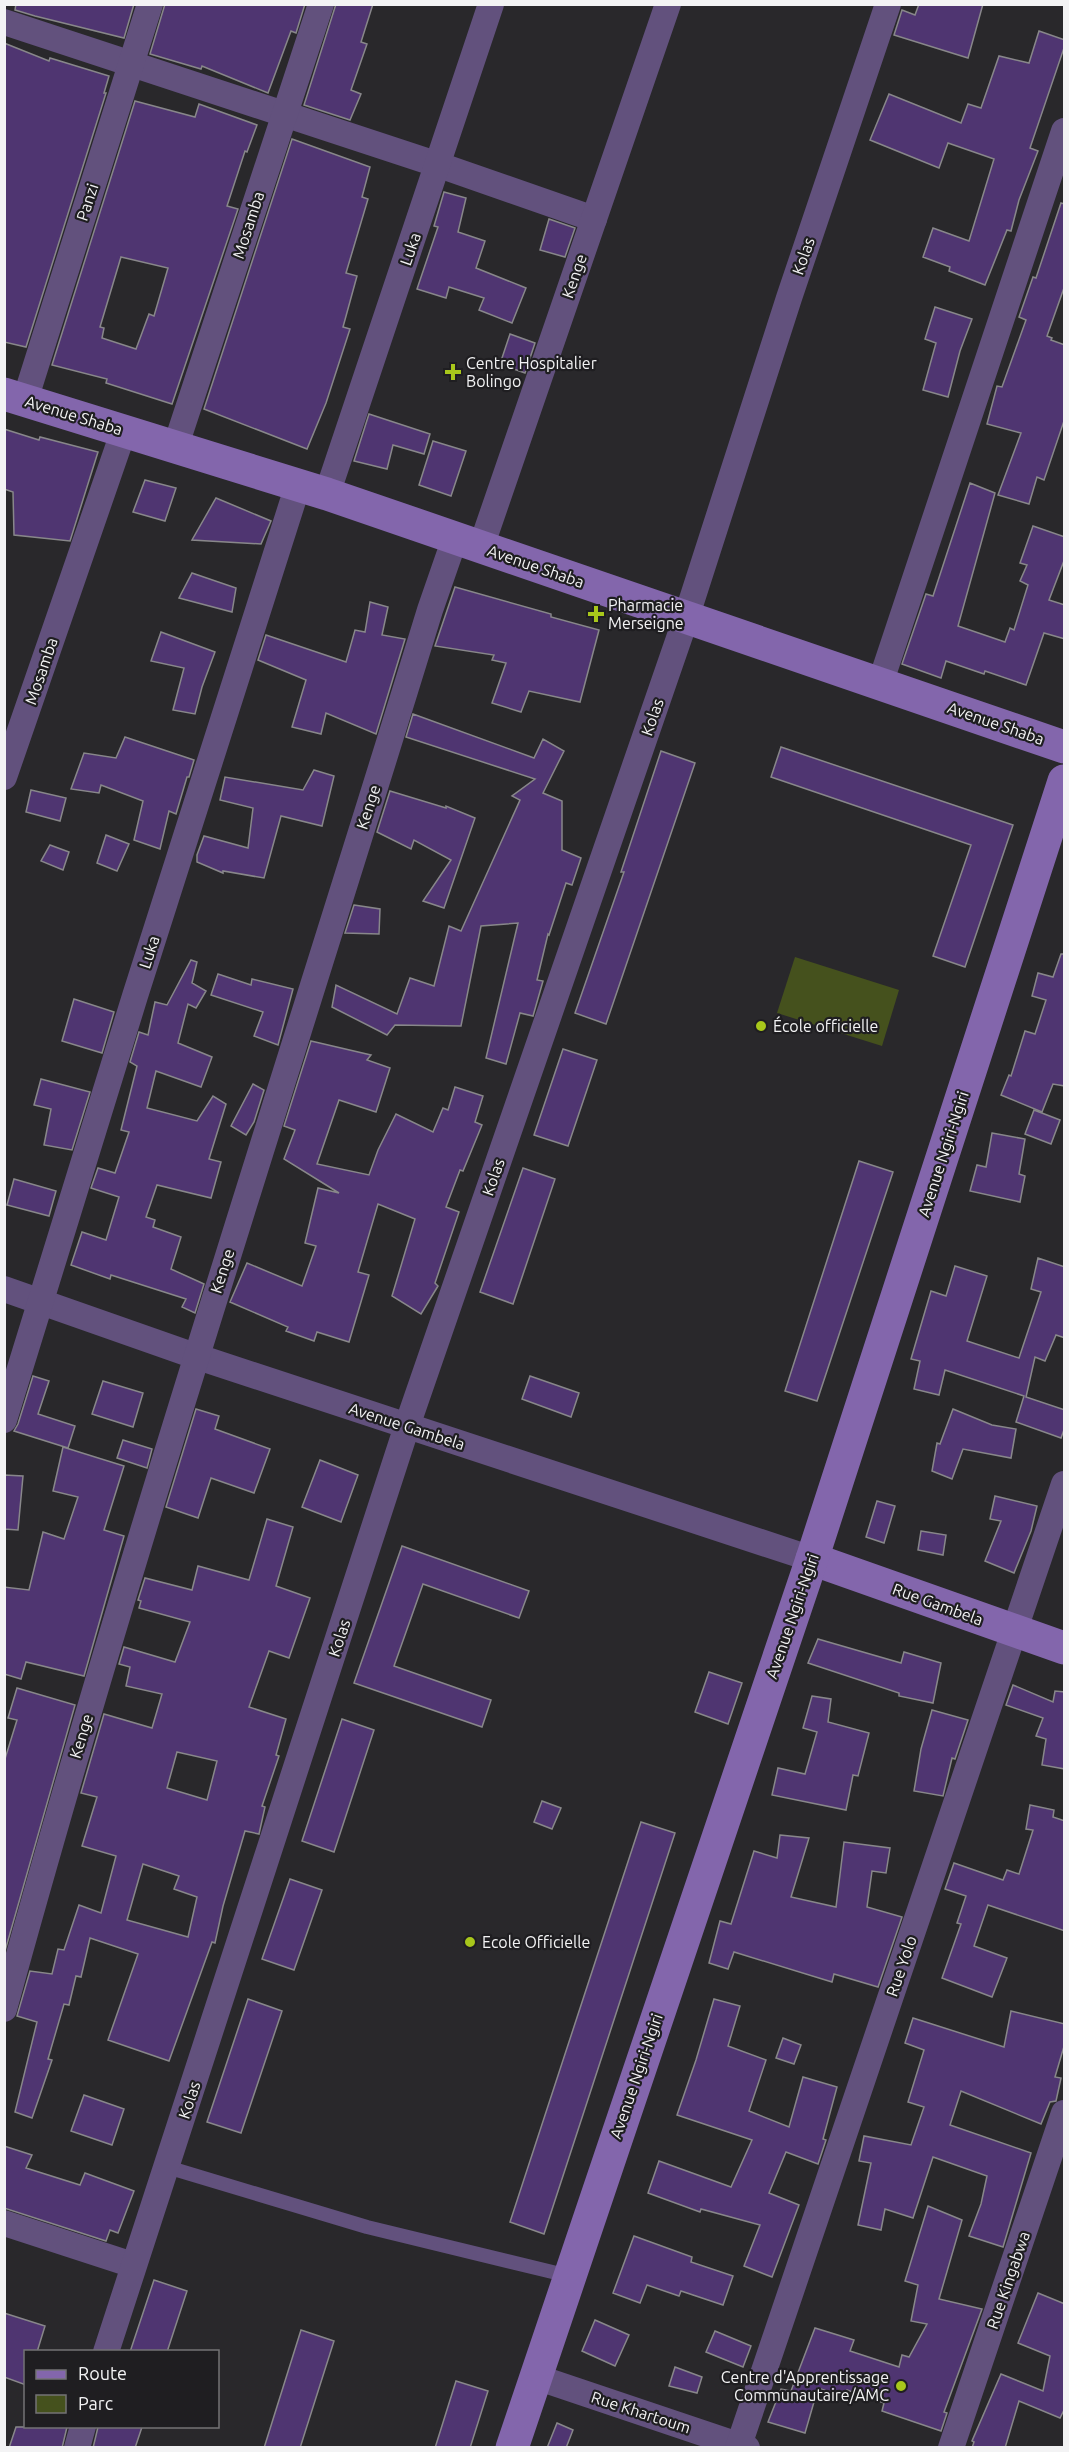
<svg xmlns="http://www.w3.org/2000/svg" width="1069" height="2452" font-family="Ubuntu,sans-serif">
	<rect width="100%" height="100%" fill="#29282b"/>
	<polygon fill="#45511d" points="795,957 899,990 882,1046 777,1013"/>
	<g fill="#4f3571" stroke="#88878a" stroke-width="1.5" fill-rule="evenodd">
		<polygon points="16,4 134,4 124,38 35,16 15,10"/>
		<polygon points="165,4 305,4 296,33 291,31 268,93 202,66 201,69 150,54"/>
		<polygon points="336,4 373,4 361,42 367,44 351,90 361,94 350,120 304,105"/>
		<polygon points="919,4 983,4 968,58 894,35 902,10 915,15"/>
		<polygon points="1039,31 1065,40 1065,45 1030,148 1038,151 1019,200 1011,231 1007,230 985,285 949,271 950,267 923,257 933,228 969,241 994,159 948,143 939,168 870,140 889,94 961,123 968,104 981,108 999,56 1029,63"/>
		<polygon points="4,43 49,61 50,58 109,76 104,93 106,93 26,347 4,342"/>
		<path d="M135,101L195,117L199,104L257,125L247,152L245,151L227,206L238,209L172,404L106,383L107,379L52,365ZM121,257L168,268L154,316L149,314L136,349L102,338L104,328L100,327Z"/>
		<polygon points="292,139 370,167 362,197 368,199 346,273 357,276 343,327 350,329 326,403 307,449 204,409"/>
		<polygon points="444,192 466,198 458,232 485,241 476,268 526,288 512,323 479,310 484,298 449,287 446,298 417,289 438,227 434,226"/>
		<polygon points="1061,203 1065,204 1065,285 1047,336 1052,338 1051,340 1065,345 1065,418 1044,480 1037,477 1029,504 998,495 1021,433 987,424 997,386 1002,387 1026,320 1019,317 1033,277 1036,278"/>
		<polygon points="549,219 575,228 565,257 540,250"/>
		<polygon points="935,307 972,319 960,351 948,397 923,390 936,343 925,339"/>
		<polygon points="510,334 535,343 525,373 500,364"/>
		<polygon points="369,414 430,434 424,454 393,445 387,469 354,461"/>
		<polygon points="4,429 39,440 40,437 98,452 70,541 14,535 13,492 4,489"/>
		<polygon points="433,441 466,451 451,496 419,485"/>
		<polygon points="145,480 176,488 165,521 133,512"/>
		<polygon points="970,483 995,493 958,626 1005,642 1010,628 1014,630 1028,585 1020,581 1027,565 1020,563 1033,526 1065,537 1065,558 1049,600 1065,605 1065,639 1044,633 1026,685 985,671 984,674 946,661 941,678 902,664 926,594 933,596"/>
		<polygon points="216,498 271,521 261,544 192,540"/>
		<polygon points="192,573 236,588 232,612 179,598"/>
		<polygon points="455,587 551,614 551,617 599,630 580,702 529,691 521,712 492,703 506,663 492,660 494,655 435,646"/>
		<polygon points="370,602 388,607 382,635 405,639 376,734 326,713 321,734 292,727 306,680 258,660 266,635 346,662 355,630 365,632"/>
		<polygon points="161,632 215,652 202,687 195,714 173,710 184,668 151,661"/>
		<polygon points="413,714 534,758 543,739 564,751 543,793 562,801 562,850 581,858 572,885 566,883 549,935 548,934 537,980 543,981 533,1016 520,1013 506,1064 486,1058 518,923 481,926 461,1026 395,1025 387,1035 332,1007 336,985 397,1014 410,978 434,986 449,926 461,931 520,800 512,796 535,779 406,737"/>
		<polygon points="125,737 194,760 189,777 187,777 176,814 169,811 160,849 134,840 143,801 101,785 99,793 71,789 84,753 116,758"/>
		<polygon points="781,747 1013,825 965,967 933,956 971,845 771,777"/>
		<polygon points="661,751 695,763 606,1024 575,1013 624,872 621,872"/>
		<polygon points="314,770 334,776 322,826 281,816 264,878 223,871 223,873 197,862 197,855 204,836 248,848 253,808 220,800 225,777 303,790"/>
		<polygon points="31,790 66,798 60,821 26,812"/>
		<polygon points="390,791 446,808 446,806 475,818 444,908 423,901 451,860 414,840 411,849 377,832"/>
		<polygon points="106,835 129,844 117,871 97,863"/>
		<polygon points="50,845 69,852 63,870 41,861"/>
		<polygon points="354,905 380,909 379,934 345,933"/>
		<polygon points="1061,954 1065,954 1065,1086 1053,1084 1042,1112 1001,1095 1009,1075 1011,1076 1025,1031 1035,1034 1046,1000 1032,996 1038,973 1053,977"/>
		<polygon points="191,960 197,962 192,983 206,991 196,1008 188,1004 178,1043 212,1057 201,1087 156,1071 147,1108 197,1121 213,1096 226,1104 209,1159 221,1162 211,1198 157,1185 146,1217 155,1220 153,1227 181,1237 171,1269 204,1284 195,1313 182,1307 186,1299 111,1275 110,1279 71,1265 82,1232 106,1240 119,1197 91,1188 98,1168 115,1173 129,1132 121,1130 137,1066 130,1062 139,1032 148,1035 155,1002 167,1005"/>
		<polygon points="218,974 251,985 252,979 293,989 278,1045 254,1036 263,1012 211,995"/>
		<polygon points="74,999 114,1012 102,1053 62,1041"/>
		<polygon points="311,1041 371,1055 367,1060 390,1068 376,1112 339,1100 317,1164 369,1175 378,1150 396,1114 433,1132 443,1108 448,1110 455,1087 483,1096 475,1122 482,1125 463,1171 460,1170 446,1207 459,1212 435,1283 438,1286 421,1314 392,1296 415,1219 378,1204 358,1272 369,1275 349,1342 317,1332 314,1341 286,1331 288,1327 230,1302 247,1263 302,1286 316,1246 305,1243 318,1188 339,1193 284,1159 295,1130 284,1126"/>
		<polygon points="563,1049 597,1060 568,1146 534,1135"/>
		<polygon points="41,1079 90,1092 72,1150 44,1145 51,1109 34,1105"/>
		<polygon points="253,1084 264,1090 254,1122 246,1135 231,1126"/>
		<polygon points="1034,1110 1060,1120 1051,1144 1025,1134"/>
		<polygon points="992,1133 1025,1139 1019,1174 1025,1176 1020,1202 970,1191 977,1165 986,1167"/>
		<polygon points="859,1161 893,1172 817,1401 785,1391"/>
		<polygon points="523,1168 555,1179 513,1304 480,1292"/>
		<polygon points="14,1179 56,1191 49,1216 7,1205"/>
		<polygon points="1038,1258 1065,1267 1065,1338 1056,1335 1045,1361 1035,1357 1026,1397 1065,1410 1065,1427 1061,1438 1016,1422 1024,1396 945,1370 939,1395 914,1389 920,1361 911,1359 931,1291 946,1296 955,1266 987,1276 967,1341 1019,1358 1041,1292 1031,1289"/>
		<polygon points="33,1376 49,1381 38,1414 75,1426 68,1448 14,1431 18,1424"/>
		<polygon points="530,1376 579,1393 571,1417 522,1399"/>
		<polygon points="103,1381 143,1393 133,1427 92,1414"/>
		<polygon points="196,1409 219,1416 215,1429 270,1449 254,1493 211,1478 198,1518 166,1507"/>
		<polygon points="953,1409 992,1425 1016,1429 1011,1458 963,1449 952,1479 932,1471 937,1443 940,1444"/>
		<polygon points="123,1440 152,1449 147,1468 117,1458"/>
		<polygon points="63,1447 124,1466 104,1530 124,1536 84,1676 26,1662 21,1679 4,1674 4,1587 29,1590 43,1532 64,1539 78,1497 53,1491"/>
		<polygon points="320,1460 358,1475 341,1522 302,1507"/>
		<polygon points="4,1475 23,1476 18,1530 4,1529"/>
		<polygon points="995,1496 1037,1506 1031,1531 1014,1573 985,1561 1001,1521 990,1519"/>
		<polygon points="877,1501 895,1506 884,1543 866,1537"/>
		<path d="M267,1519L293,1527L276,1586L310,1598L289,1658L269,1651L249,1707L286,1719L276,1755L279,1756L262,1806L265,1807L259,1834L245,1831L223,1906L215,1943L212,1942L169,2061L108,2040L138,1954L90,1938L81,1977L76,1976L69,2005L64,2004L48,2059L52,2060L32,2118L15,2112L37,2022L17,2016L30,1971L52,1974L58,1949L64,1950L79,1905L101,1913L116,1856L82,1846L97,1797L81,1793L104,1714L152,1728L162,1694L126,1686L130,1667L119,1664L124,1647L175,1662L190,1622L139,1608L141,1601L138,1600L145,1578L192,1590L198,1566L249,1580ZM177,1752L217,1761L207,1800L167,1788ZM143,1864L179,1876L174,1889L197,1897L188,1937L127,1920Z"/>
		<polygon points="921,1531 946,1535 943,1555 918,1550"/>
		<polygon points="402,1546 529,1591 519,1618 423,1584 394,1666 491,1700 482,1727 354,1683"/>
		<polygon points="818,1639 901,1663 904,1652 941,1663 933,1703 899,1696 899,1693 808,1663"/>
		<polygon points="709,1672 742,1683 728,1724 695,1712"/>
		<polygon points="1013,1685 1053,1702 1055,1691 1065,1692 1065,1769 1042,1765 1046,1739 1036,1736 1043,1718 1006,1705"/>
		<polygon points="17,1688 75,1705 5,1951 4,1762 17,1720 8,1718"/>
		<polygon points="812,1696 831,1699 828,1722 869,1733 858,1776 853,1775 846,1810 772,1795 778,1768 805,1774 817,1732 803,1728"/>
		<polygon points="932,1710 968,1720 955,1759 952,1758 943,1796 914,1791 921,1749"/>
		<polygon points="342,1719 374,1730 334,1852 302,1841"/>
		<polygon points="542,1801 561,1808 552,1829 534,1822"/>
		<polygon points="1030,1805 1054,1810 1053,1817 1065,1821 1065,1931 988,1905 974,1946 1007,1958 992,1997 942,1978 961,1924 957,1923 966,1896 945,1889 954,1863 1003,1880 1007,1870 1019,1874 1033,1830 1026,1829"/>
		<polygon points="641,1822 675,1833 544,2234 510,2222"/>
		<polygon points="780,1835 809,1838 791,1897 836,1907 844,1842 890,1848 886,1873 872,1871 867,1907 902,1917 878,1987 834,1974 832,1982 734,1952 728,1969 709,1963 720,1921 731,1924 754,1851 777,1858"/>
		<polygon points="290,1879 322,1890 294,1970 262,1959"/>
		<polygon points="248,1999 282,2011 241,2133 207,2122"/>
		<polygon points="714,1999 740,2006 728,2046 766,2060 749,2111 789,2127 803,2077 837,2087 823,2139 826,2140 818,2164 786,2152 769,2193 799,2205 772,2277 744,2266 760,2225 701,2209 700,2212 648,2193 659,2161 731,2187 752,2140 677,2115 696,2060"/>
		<polygon points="1011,2011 1065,2024 1065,2043 1055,2077 1061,2078 1056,2101 1050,2102 1041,2124 961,2091 950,2125 1031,2153 1003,2247 969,2236 981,2204 987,2176 933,2157 913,2218 885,2209 881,2230 858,2225 871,2163 859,2161 864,2136 911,2145 924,2107 908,2102 924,2050 905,2043 913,2018 1004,2047"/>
		<polygon points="783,2038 801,2045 794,2064 776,2058"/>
		<polygon points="84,2095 124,2109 112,2145 71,2131"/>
		<polygon points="4,2146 32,2155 26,2168 80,2185 85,2173 134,2191 118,2233 110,2230 106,2241 4,2208"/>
		<polygon points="928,2206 962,2220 939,2299 982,2309 944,2412 947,2413 941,2431 882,2411 884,2403 847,2390 844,2397 818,2388 805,2433 768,2422 781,2389 791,2391 815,2328 854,2340 850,2351 899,2367 902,2355 909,2357 927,2324 911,2321 918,2285 905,2281"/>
		<polygon points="634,2236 692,2257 691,2262 733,2276 723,2305 681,2291 679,2296 647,2285 640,2303 613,2293"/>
		<polygon points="154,2280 187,2291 167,2352 130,2352"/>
		<polygon points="1038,2293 1065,2304 1065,2408 1060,2418 1019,2401 1005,2448 972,2448 974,2442 972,2441 1001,2374 1043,2391 1050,2356 1018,2343"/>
		<polygon points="4,2313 45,2326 37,2352 26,2352 26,2385 4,2377"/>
		<polygon points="595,2320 629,2335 615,2366 582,2351"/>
		<polygon points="301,2330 334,2341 300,2448 264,2448"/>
		<polygon points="715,2331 751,2346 743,2367 706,2352"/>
		<polygon points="675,2367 702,2377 697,2393 669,2386"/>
		<polygon points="456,2381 488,2391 470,2448 435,2448"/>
		<polygon points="557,2423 573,2430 566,2448 547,2448"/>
		<polygon points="16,2427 67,2427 62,2448 9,2448"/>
		<polygon points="98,2427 142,2427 135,2448 93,2448"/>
	</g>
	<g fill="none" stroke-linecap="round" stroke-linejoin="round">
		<polyline stroke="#62517d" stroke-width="14" points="167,2167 367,2227 569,2276"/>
		<g stroke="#62517d" stroke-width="26">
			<polyline points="4,22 439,165 594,219"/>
			<polyline points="25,400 150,4"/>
			<polyline points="176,445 321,4"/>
			<polyline points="327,494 491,4"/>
			<polyline points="481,547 668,4"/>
			<polyline points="880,684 1064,131"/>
			<polyline points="4,777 124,430"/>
			<polyline points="4,1289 195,1356 812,1559"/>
			<polyline points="4,1420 135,996 298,485"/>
			<path d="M4,2009C133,1539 287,1076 430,610L455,538"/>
			<polyline points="4,2223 133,2265"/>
			<polyline points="106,2352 407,1426 686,618 789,298 888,4"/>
			<polyline points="536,2377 747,2448"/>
			<polyline points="77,2448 83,2426"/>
			<polyline points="738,2448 1064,1484"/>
			<polyline points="951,2448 1064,2113"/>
		</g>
		<g stroke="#8366ac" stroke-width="33">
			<polyline points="4,394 327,494 1064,747"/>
			<polyline points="812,1559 1064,1648"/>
			<polyline points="512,2448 812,1559 1064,781"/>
		</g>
	</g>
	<g fill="#a8c71b" stroke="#1f1e21" stroke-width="2">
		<path d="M450 363h6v6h6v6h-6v6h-6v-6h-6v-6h6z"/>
		<path d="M593 605h6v6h6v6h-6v6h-6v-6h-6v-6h6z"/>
		<circle cx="761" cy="1026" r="6"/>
		<circle cx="470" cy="1942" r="6"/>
		<circle cx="901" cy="2386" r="6"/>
	</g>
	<g text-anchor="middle" stroke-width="4.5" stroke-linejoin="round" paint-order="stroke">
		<g font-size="16" fill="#f3f3f4" stroke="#1f1e21">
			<text transform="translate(87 202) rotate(-72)" y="6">Panzi</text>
			<text transform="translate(248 225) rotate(-72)" y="6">Mosamba</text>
			<text transform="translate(410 249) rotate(-71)" y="6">Luka</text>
			<text transform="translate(803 256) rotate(-71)" y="6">Kolas</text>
			<text transform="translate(574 276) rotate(-71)" y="6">Kenge</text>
			<text transform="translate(74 415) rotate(17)" y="6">Avenue Shaba</text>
			<text transform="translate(536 566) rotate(19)" y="6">Avenue Shaba</text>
			<text transform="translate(41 671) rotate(-71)" y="6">Mosamba</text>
			<text transform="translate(652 717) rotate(-71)" y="6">Kolas</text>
			<text transform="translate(996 723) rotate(19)" y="6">Avenue Shaba</text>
			<text transform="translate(368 807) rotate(-72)" y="6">Kenge</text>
			<text transform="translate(149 952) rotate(-72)" y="6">Luka</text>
			<text transform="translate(943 1154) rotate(-72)" y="6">Avenue Ngiri-Ngiri</text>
			<text transform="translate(493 1177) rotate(-71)" y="6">Kolas</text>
			<text transform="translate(222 1271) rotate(-72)" y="6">Kenge</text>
			<text transform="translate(407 1426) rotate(18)" y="6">Avenue Gambela</text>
			<text transform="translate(938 1604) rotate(20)" y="6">Rue Gambela</text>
			<text transform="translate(792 1616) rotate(-71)" y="6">Avenue Ngiri-Ngiri</text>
			<text transform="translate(339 1638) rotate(-72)" y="6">Kolas</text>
			<text transform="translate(81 1736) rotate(-73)" y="6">Kenge</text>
			<text transform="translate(901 1966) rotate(-71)" y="6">Rue Yolo</text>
			<text transform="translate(636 2076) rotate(-71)" y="6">Avenue Ngiri-Ngiri</text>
			<text transform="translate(189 2100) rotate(-72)" y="6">Kolas</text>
			<text transform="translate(1008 2280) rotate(-71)" y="6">Rue Kingabwa</text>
			<text transform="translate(641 2412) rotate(18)" y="6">Rue Khartoum</text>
		</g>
		<g font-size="16" fill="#f3f3f4" stroke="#1f1e21" text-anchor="start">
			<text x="466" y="369">Centre Hospitalier<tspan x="466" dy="18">Bolingo</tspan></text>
			<text x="608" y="611">Pharmacie<tspan x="608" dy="18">Merseigne</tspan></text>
			<text x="773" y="1032">École officielle</text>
			<text x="482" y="1948">Ecole Officielle</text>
			<text x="889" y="2383" text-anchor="end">Centre d'Apprentissage<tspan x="889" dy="18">Communautaire/AMC</tspan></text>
		</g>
	</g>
	<rect width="1069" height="2452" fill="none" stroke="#f3f3f4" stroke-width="12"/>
	<rect x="24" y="2350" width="195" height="78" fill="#1f1e21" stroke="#747375" stroke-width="1.5"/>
	<rect x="36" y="2370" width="30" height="9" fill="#8366ac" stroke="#747375" stroke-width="1.5"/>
	<text x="78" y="2380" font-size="18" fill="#f3f3f4">Route</text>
	<rect x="36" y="2395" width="30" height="18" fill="#45511d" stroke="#747375" stroke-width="1.5"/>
	<text x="78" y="2410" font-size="18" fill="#f3f3f4">Parc</text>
</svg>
